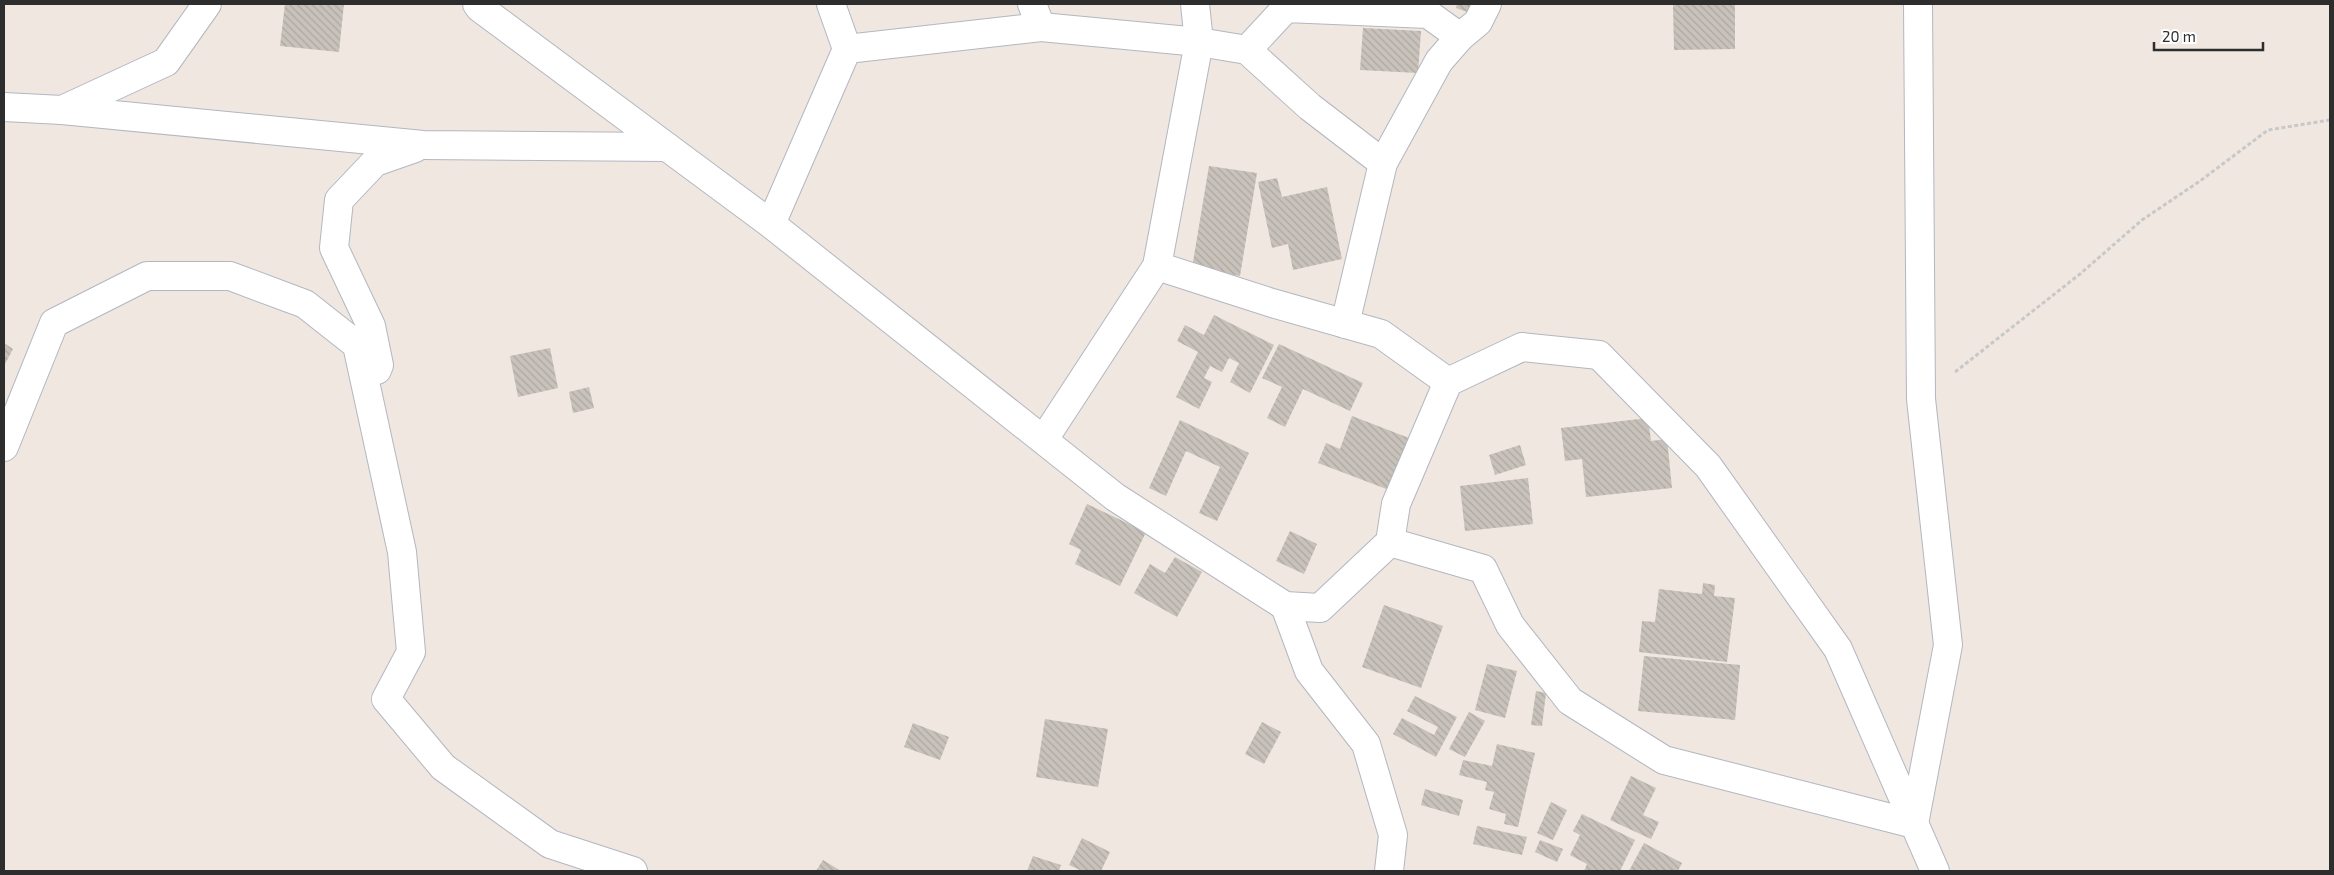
<svg xmlns="http://www.w3.org/2000/svg" width="2334" height="875" font-family="'Exo 2',sans-serif">
	<defs>
		<pattern id="building-back-hatch" width="6" height="6" patternUnits="userSpaceOnUse" patternTransform="scale(1.25)"><rect width="6" height="6" fill="#c8c2bb"/><path d="M-1 5l2 2M0 0l6 6M5-1l2 2" fill="none" stroke="#aca7a1"/></pattern>
	</defs>
	<rect width="100%" height="100%" fill="#efe7e0"/>
	<g fill="url(#building-back-hatch)">
		<polygon points="285,4 344,4 339,52 280,46"/>
		<polygon points="1457,4 1480,4 1476,15 1456,8"/>
		<polygon points="1673,4 1735,4 1735,49 1674,50"/>
		<polygon points="1363,28 1421,31 1418,73 1360,70"/>
		<polygon points="1209,166 1257,173 1240,276 1192,268"/>
		<polygon points="1277,178 1282,197 1327,187 1342,259 1293,270 1288,244 1272,248 1258,182"/>
		<polygon points="1214,315 1274,345 1250,393 1230,382 1239,363 1229,358 1222,372 1210,366 1204,378 1212,382 1199,409 1176,397 1198,352 1177,341 1185,325 1204,335"/>
		<polygon points="4,343 13,349 4,366"/>
		<polygon points="1279,344 1363,383 1350,411 1303,389 1285,427 1267,418 1282,387 1262,378"/>
		<polygon points="550,348 558,388 518,397 510,356"/>
		<polygon points="589,387 594,408 573,413 569,392"/>
		<polygon points="1352,416 1409,438 1389,490 1318,463 1326,443 1340,449"/>
		<polygon points="1648,418 1651,441 1667,439 1672,488 1586,497 1582,459 1565,461 1561,428"/>
		<polygon points="1180,420 1249,453 1217,521 1199,513 1220,467 1186,451 1166,496 1149,488"/>
		<polygon points="1520,445 1526,465 1495,475 1489,455"/>
		<polygon points="1528,478 1533,524 1465,531 1460,486"/>
		<polygon points="1087,504 1146,532 1120,586 1075,564 1081,550 1069,544"/>
		<polygon points="1290,531 1317,544 1304,574 1276,561"/>
		<polygon points="1175,557 1202,572 1177,617 1134,593 1150,564 1165,573"/>
		<polygon points="1703,583 1715,585 1714,596 1735,598 1727,662 1639,652 1642,621 1655,622 1659,589 1702,594"/>
		<polygon points="1384,605 1443,626 1421,688 1362,667"/>
		<polygon points="1644,656 1740,665 1735,720 1638,711"/>
		<polygon points="1487,664 1517,671 1505,718 1475,710"/>
		<polygon points="1536,691 1546,693 1542,726 1531,725"/>
		<polygon points="1415,696 1457,717 1436,757 1393,734 1402,718 1434,735 1438,727 1407,711"/>
		<polygon points="1469,712 1485,721 1465,757 1449,749"/>
		<polygon points="1045,719 1108,729 1098,787 1036,777"/>
		<polygon points="1262,722 1281,732 1264,764 1245,754"/>
		<polygon points="913,723 949,737 940,760 904,747"/>
		<polygon points="1497,744 1535,753 1518,827 1504,824 1506,814 1489,809 1494,792 1485,790 1487,782 1459,775 1463,760 1492,766"/>
		<polygon points="1631,776 1656,788 1643,815 1659,822 1651,839 1610,820"/>
		<polygon points="1425,789 1463,800 1459,816 1421,805"/>
		<polygon points="1551,802 1567,810 1553,840 1537,833"/>
		<polygon points="1582,814 1635,840 1620,871 1584,871 1587,864 1570,855 1580,835 1573,831"/>
		<polygon points="1477,826 1527,837 1522,855 1473,844"/>
		<polygon points="1082,838 1110,852 1101,871 1082,871 1069,865"/>
		<polygon points="1540,840 1563,849 1557,862 1535,852"/>
		<polygon points="1644,843 1682,863 1678,871 1629,871"/>
		<polygon points="1033,856 1061,865 1059,871 1027,871"/>
		<polygon points="823,860 841,871 816,871"/>
	</g>
	<g fill="none" stroke-linecap="round" stroke-linejoin="round">
		<defs>
			<g id="minor">
				<polyline points="477,4 480,8 667,147"/>
				<polyline points="831,4 847,49"/>
				<polyline points="1032,4 1041,27"/>
				<polyline points="1247,50 1286,8 1428,14 1460,37"/>
				<polyline points="4,107 62,110 423,145 667,147 771,224 1115,497 1285,606 1320,608 1390,542 1396,504 1448,382 1522,347 1599,355 1708,466 1838,649 1935,871"/>
				<polyline points="62,110 166,62 207,4"/>
				<polyline points="771,224 847,49 1041,27 1199,42 1247,50 1310,107 1383,163"/>
				<polyline points="1157,266 1272,303 1381,334 1448,382"/>
				<polyline points="1345,324 1383,163 1439,61 1460,37 1478,22 1487,4"/>
				<polyline points="377,370 379,365 371,326 334,248 339,200 375,162 415,148"/>
				<polyline points="1044,439 1157,266 1199,42 1195,4"/>
				<polyline points="4,447 54,323 147,276 230,276 305,304 357,345 402,552 411,652 386,699 443,767 550,844 633,871"/>
				<polyline points="1390,542 1483,569 1510,625 1570,701 1664,760 1914,824 1948,645 1921,399 1918,4"/>
				<polyline points="1285,606 1309,671 1366,744 1393,835 1389,871"/>
			</g>
		</defs>
		<use href="#minor" stroke="#b3b7c1" stroke-width="30"/>
		<polyline stroke="#c8c8c8" stroke-width="3" stroke-dasharray="4 2.5" stroke-linecap="butt" points="1955,372 2080,274 2142,220 2200,181 2268,130 2330,120"/>
		<use href="#minor" stroke="#fff" stroke-width="28"/>
	</g>
	<rect width="2334" height="875" fill="none" stroke="#2d2d2d" stroke-width="10"/>
	<path d="M2154 42v8h109v-8" fill="none" stroke="#2d2d2d" stroke-width="2.5"/>
	<text x="2162" y="42" font-size="15" fill="#2d2d2d" stroke="#ffffff" stroke-width="4" paint-order="stroke">20 m</text>
</svg>
